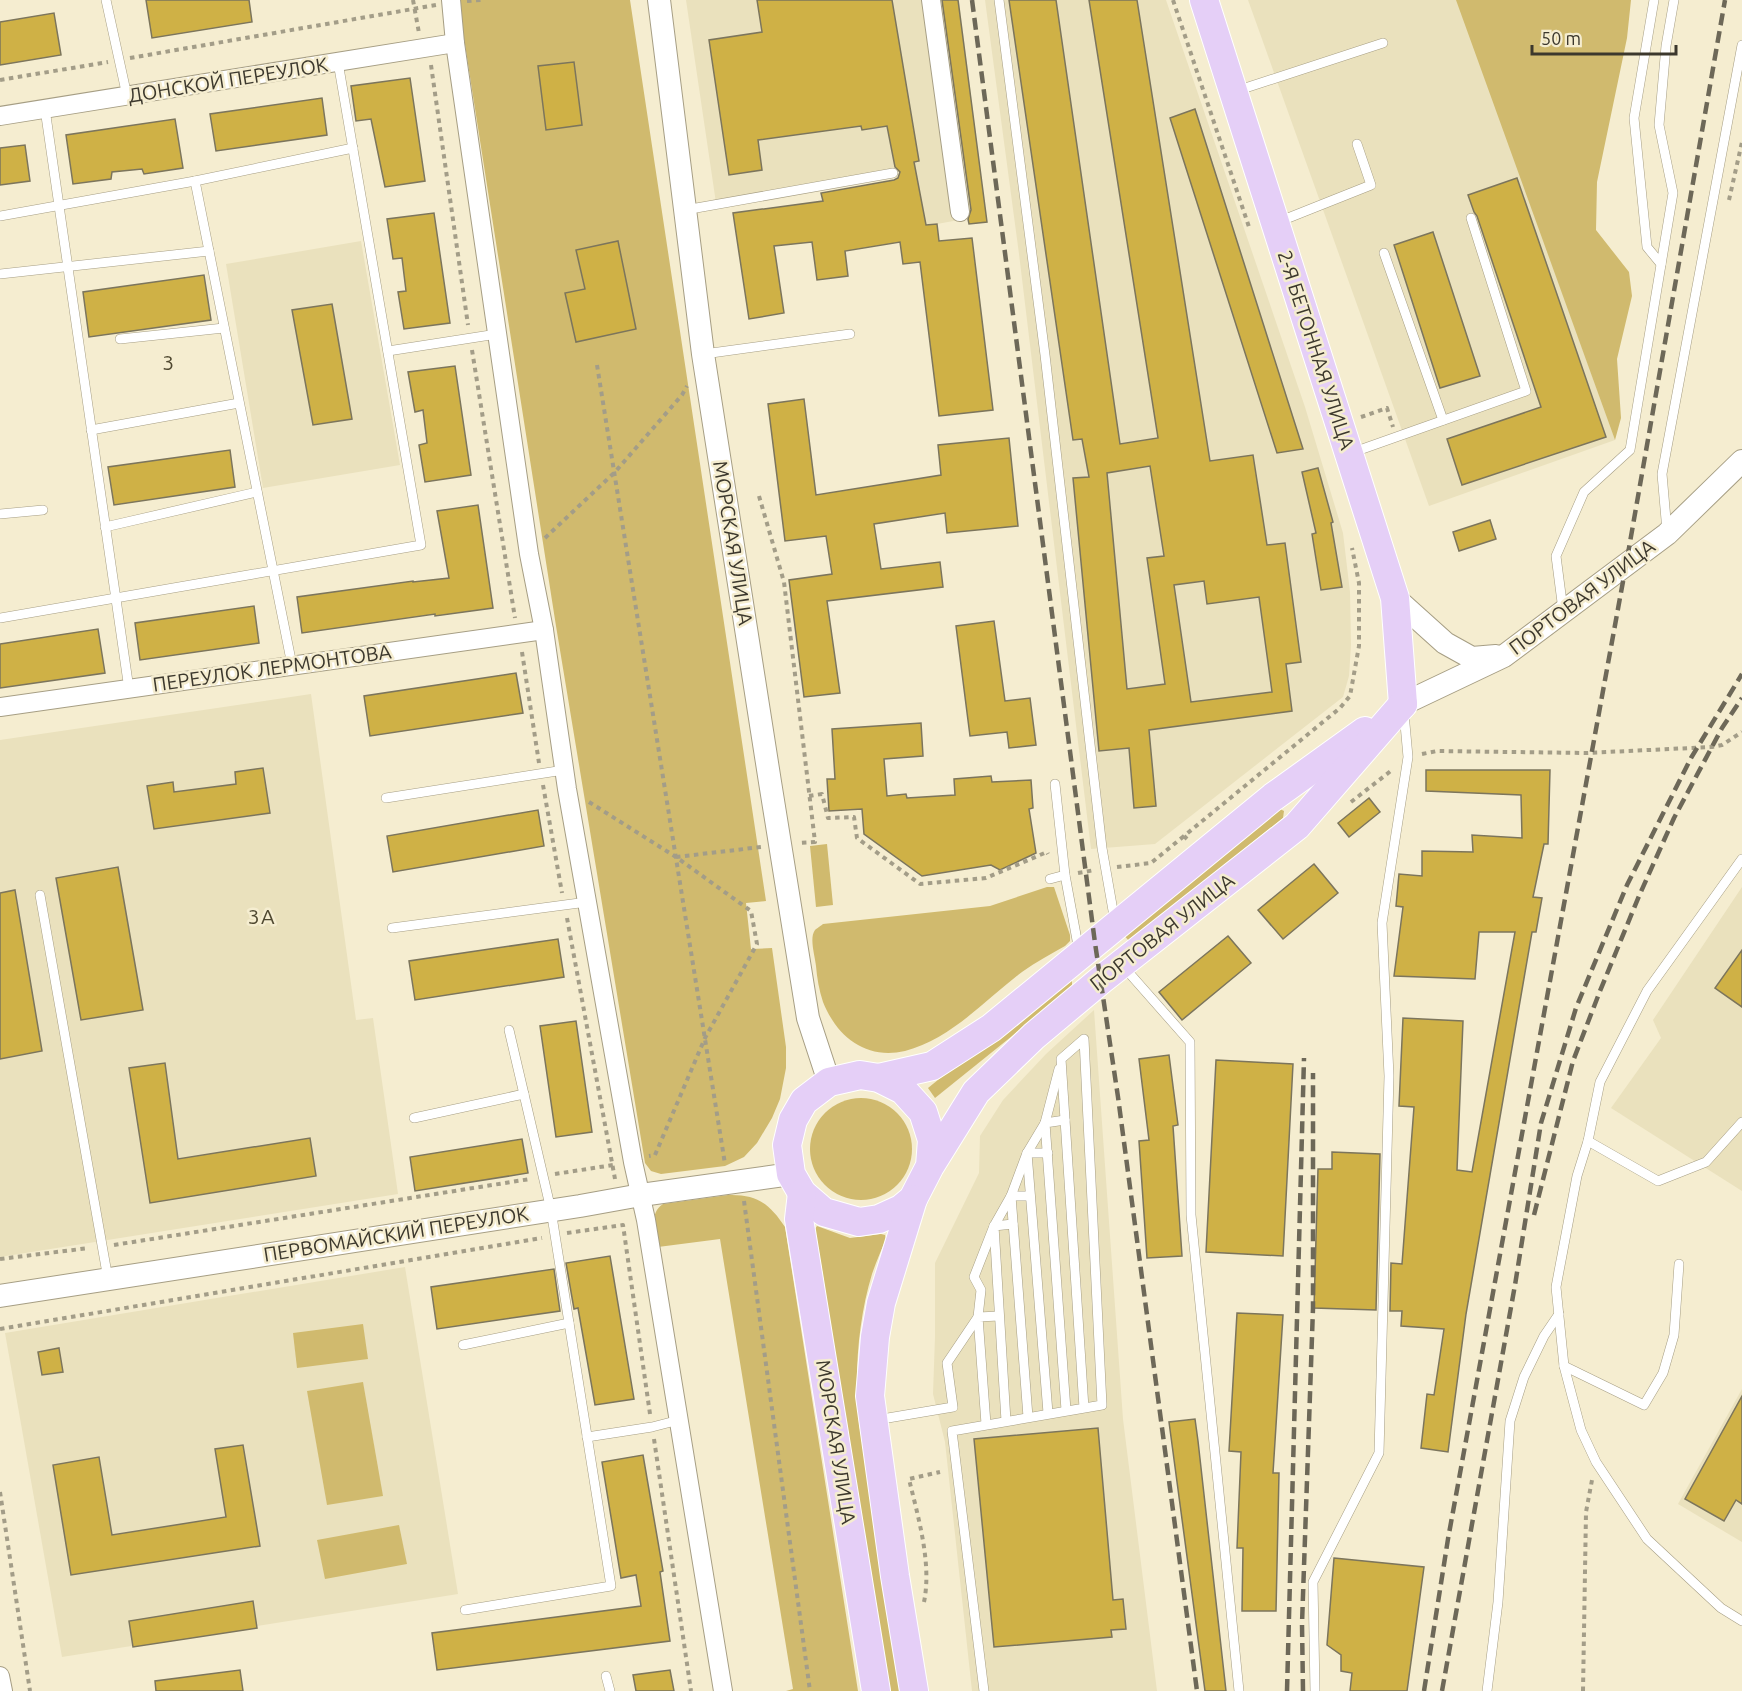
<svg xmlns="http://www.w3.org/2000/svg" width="1742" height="1691" font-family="Ubuntu,sans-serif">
	<rect width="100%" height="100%" fill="#f5edd0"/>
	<g fill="#eae1bd">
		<polygon points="686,0 959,0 986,215 937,224 904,227 895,177 716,203"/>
		<polygon points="985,0 1166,0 1305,407 1343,533 1350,592 1351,645 1349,676 1343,697 1155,844 1091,849 1019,254"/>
		<polygon points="1248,0 1458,0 1615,440 1429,506"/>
		<polygon points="361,241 400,465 263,488 226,264"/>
		<polygon points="311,694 356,1020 373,1018 398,1194 0,1257 0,740"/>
		<polygon points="1742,887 1742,1191 1611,1108 1661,1038 1653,1020"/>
		<polygon points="1094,1010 1123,1419 1157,1691 972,1691 945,1442 933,1394 935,1337 935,1263 979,1173 980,1136 1003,1100 1046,1054"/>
		<polygon points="405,1267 458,1594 62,1657 5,1333"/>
		<polygon points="1742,1389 1742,1542 1678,1504"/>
	</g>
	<g fill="#d0ba6e">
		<polygon points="458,0 630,0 766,901 746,903 751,949 772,948 786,1047 786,1068 780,1099 772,1118 757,1143 744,1157 725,1166 661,1174 651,1171 645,1163 556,626"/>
		<polygon points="1456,0 1631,0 1627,38 1597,182 1596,230 1629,272 1632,296 1617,359 1621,418 1615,440"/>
		<polygon points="1280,809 1284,811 1283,818 1129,941 1122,933"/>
		<polygon points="827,844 833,905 816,907 810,846"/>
		<path d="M1047,887H1054L1070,935V941L1065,946C1051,954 1036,962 1022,972C985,1000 951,1039 905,1051C866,1060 837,1037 823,1002C819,990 817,978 816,966C815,956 809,938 815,930C816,929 822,925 823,924L990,906Z"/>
		<polygon points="1064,978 1072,979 1072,988 935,1098 928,1088"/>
		<circle cx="861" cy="1149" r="51"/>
		<path d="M728,1195C757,1194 770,1204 785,1227L858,1691H786L793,1689L720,1239L658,1247C656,1231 648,1214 663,1204Z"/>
		<path d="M817,1226L850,1238L881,1234L885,1235L886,1239C881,1251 876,1262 872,1274C858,1320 854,1375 859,1423L900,1691H888L821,1264L815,1229Z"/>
		<polygon points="363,1324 368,1359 297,1368 293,1333"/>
		<polygon points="363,1382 383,1496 327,1505 307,1391"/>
		<polygon points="399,1525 407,1564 325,1579 317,1540"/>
	</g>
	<g fill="#cfb146" stroke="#7c755c" stroke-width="1.5" fill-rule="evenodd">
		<polygon points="146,0 249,0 252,22 152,38"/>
		<polygon points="757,0 892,0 919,161 914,162 926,225 937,224 939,241 972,238 993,410 939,416 920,262 903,264 900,242 845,251 848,276 817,280 812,242 774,246 784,313 749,319 733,213 823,201 821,193 894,180 898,178 900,172 895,167 887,126 862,130 861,126 758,140 762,170 729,175 709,40 762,32"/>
		<polygon points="942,0 958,0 987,222 969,224 968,219 971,210"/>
		<path d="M1009,0H1056L1120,444L1158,438L1089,0H1137L1210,461L1253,455L1267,545L1285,543L1301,662L1286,664L1292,711L1149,730L1156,806L1134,808L1129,748L1099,751L1073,478L1089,477L1082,439L1073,440ZM1150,466L1164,556L1147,558L1165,684L1127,689L1107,473ZM1204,581L1207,604L1259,597L1272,692L1191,702L1174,585Z"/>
		<polygon points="54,13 61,55 0,65 0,22"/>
		<polygon points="574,62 582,125 546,130 538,66"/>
		<polygon points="410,78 425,181 385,187 371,119 356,121 351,86"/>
		<polygon points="322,98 327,135 216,151 210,114"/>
		<polygon points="1195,109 1303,449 1277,453 1170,118"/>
		<polygon points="175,119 183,168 144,174 142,169 112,172 111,179 73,184 66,135"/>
		<polygon points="25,145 30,181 0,185 0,148"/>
		<polygon points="1517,178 1606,437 1462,485 1447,439 1541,407 1477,216 1474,212 1468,195"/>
		<polygon points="434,213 450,323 404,329 398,292 406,291 402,258 393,259 387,219"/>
		<polygon points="1433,232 1480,376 1440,388 1394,245"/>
		<polygon points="618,241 636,329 576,342 565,293 585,289 576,250"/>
		<polygon points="204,275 211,320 89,337 83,292"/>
		<polygon points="332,304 352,419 313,425 292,310"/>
		<polygon points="455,366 471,475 425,482 419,445 427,443 423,410 415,412 408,372"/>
		<polygon points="804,399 816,495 941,475 938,445 1009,438 1018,526 947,533 945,513 874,524 881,569 940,562 943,587 827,601 840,693 804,697 789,580 832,574 826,536 785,541 768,404"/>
		<polygon points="230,450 235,487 114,505 108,467"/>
		<polygon points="1318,468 1333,522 1331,523 1342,587 1321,590 1312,534 1316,533 1302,472"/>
		<polygon points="478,505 493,608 435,616 435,614 302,633 297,597 413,581 413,582 449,578 437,511"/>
		<polygon points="1490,520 1496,539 1459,551 1453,532"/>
		<polygon points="254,606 259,643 140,660 135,623"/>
		<polygon points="994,621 1005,701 1030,698 1036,745 1009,748 1007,732 970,736 956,626"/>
		<polygon points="98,629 105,673 0,688 0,644"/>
		<polygon points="516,673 523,713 370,736 364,696"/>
		<polygon points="921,723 923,756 884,759 887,796 906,794 907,798 955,795 954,779 991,776 992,782 1031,780 1033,808 1029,809 1036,853 1000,870 991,865 922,876 864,834 862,809 829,811 827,779 835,779 832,729"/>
		<polygon points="263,768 270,813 154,829 147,786 173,782 174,792 236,784 235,772"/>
		<polygon points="1426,770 1550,770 1548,844 1544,844 1533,897 1542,898 1536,932 1532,932 1466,1314 1448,1452 1421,1448 1427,1394 1434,1395 1444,1329 1401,1326 1402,1311 1390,1311 1391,1263 1402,1264 1414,1107 1399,1106 1403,1018 1463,1021 1457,1170 1472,1172 1515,932 1479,932 1475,979 1394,976 1403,907 1396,906 1399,874 1422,876 1422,851 1473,852 1472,835 1522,838 1521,795 1426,791"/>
		<polygon points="1369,798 1380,812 1349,837 1338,823"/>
		<polygon points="538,810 544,846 393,872 387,836"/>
		<polygon points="1314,864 1338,893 1283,939 1258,910"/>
		<polygon points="118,867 143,1010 81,1020 56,878"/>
		<polygon points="15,890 42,1051 0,1059 0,893"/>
		<polygon points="1228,936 1251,963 1182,1020 1159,992"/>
		<polygon points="558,939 564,977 415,1000 409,961"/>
		<polygon points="1742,950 1742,1007 1715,988"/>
		<polygon points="576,1021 592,1132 556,1137 540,1026"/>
		<polygon points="1169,1055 1178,1125 1173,1126 1182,1256 1147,1258 1139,1141 1149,1140 1139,1059"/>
		<polygon points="1216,1060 1293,1064 1283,1256 1206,1252"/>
		<polygon points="165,1063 178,1159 310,1138 316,1176 150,1203 129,1068"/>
		<polygon points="522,1139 528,1173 415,1191 410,1157"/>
		<polygon points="1332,1152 1380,1154 1376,1310 1314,1308 1318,1169 1332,1169"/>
		<polygon points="610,1256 634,1399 595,1405 578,1308 574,1309 566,1263"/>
		<polygon points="554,1269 560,1311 437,1329 431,1287"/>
		<polygon points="1237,1313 1283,1315 1273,1473 1279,1473 1276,1611 1242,1611 1243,1548 1237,1548 1241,1452 1229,1451"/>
		<polygon points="59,1348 63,1372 42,1375 38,1352"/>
		<polygon points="1742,1396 1742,1504 1736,1500 1724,1521 1685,1499"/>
		<polygon points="1195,1419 1198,1441 1226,1691 1205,1691 1169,1422"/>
		<polygon points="1098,1428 1113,1600 1123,1599 1126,1629 1111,1630 1112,1637 994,1647 974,1439"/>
		<polygon points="243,1445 260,1546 71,1575 53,1465 99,1457 112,1535 226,1517 215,1449"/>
		<polygon points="643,1455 663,1571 660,1572 670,1641 437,1670 432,1633 641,1606 636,1575 621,1578 602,1462"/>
		<polygon points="1334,1558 1424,1567 1407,1691 1350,1691 1352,1673 1341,1671 1341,1655 1327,1645"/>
		<polygon points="253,1601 257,1628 133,1647 129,1621"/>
		<polygon points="240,1670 243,1691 156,1691 155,1681"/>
		<polygon points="670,1670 674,1691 636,1691 633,1675"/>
	</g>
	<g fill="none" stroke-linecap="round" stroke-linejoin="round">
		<defs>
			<g id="service">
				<polyline points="106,0 127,96"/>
				<polyline points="999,0 1045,355 1102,848 1115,922"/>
				<polyline points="1654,0 1634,118 1647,247 1661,264"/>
				<polyline points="1236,91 1383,43"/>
				<polyline points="45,109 129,689"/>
				<polyline points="685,210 893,173"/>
				<polyline points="0,216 195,181"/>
				<polyline points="1278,222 1371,185 1357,144"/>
				<polyline points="1384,253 1443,420"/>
				<polyline points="0,274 209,251"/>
				<polyline points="120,339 224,328"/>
				<polyline points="388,351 497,334"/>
				<polyline points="704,354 850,334"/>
				<polyline points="91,430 239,403"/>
				<polyline points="1351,453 1526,391 1471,218"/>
				<polyline points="0,514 43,510"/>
				<polyline points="105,527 257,492"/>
				<polyline points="1667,531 1662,474 1742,45"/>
				<polyline points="1563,610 1556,556 1584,492 1630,450 1673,193 1659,125 1666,46 1674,0"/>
				<polyline points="0,618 421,545 338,62"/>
				<polyline points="292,665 195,181 353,148"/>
				<polyline points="1055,784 1065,875 1079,951"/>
				<polyline points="386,798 564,770"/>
				<polyline points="1742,859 1647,991 1600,1082 1588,1141 1577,1176 1556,1287 1564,1366 1581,1430 1596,1462 1647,1539 1721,1608 1742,1621"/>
				<polyline points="1050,879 1065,875"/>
				<polyline points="40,895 108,1279"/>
				<polyline points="392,928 587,902"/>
				<polyline points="1123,966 1190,1042 1191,1215 1239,1691"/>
				<polyline points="414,1118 524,1094"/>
				<polyline points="1065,1120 1045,1123 1066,1410"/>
				<polyline points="1588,1141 1658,1181 1706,1162 1742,1122"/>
				<polyline points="463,1345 569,1323"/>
				<polyline points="1564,1366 1644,1405 1663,1373 1674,1335 1679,1264"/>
				<polyline points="1048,1413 1027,1153 1048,1153"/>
				<polyline points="1028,1417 1011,1196 1030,1196"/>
				<polyline points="876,1420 953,1407 947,1363 978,1317 981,1290 974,1277 994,1226 1011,1196 1027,1153 1045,1123 1059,1069"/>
				<polyline points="1006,1421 994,1226 1013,1224"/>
				<polyline points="986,1424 978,1317 999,1316"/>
				<polyline points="587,1437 652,1427 679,1420"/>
				<polyline points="465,1610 611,1586 551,1210 509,1030"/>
				<polyline points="606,1676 610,1691"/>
				<polyline points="984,1691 952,1431 1102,1405 1084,1039 1061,1059 1084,1408"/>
				<polyline points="1315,1691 1313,1582 1379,1453 1389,1076 1382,923 1408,757 1404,713"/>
				<polyline points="1487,1691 1498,1602 1510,1421 1524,1377 1544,1336 1559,1314"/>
			</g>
			<g id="minor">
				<polyline points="451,0 455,43 529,554 544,630 567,789 633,1162 646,1220 723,1691"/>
				<polyline points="931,0 960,212"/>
				<polyline points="0,116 455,43"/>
				<polyline points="0,707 544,630"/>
				<polyline points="0,1676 3,1691"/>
			</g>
			<g id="tertiary">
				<polyline points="659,0 703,354 770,782 808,1018 829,1082"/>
				<polyline points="1395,598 1445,643 1472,658 1496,656"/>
				<polyline points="1403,704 1504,656 1667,534 1742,461"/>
				<polyline points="0,1296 580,1206 641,1195 791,1174"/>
			</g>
			<g id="primary">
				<polyline points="1204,0 1395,598 1403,704"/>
				<polyline points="879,1078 932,1066 991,1028 1273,797 1365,731"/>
				<polyline points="930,1166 932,1140 923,1112 903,1090 879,1078 860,1075 829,1082 804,1101 793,1120 787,1145 791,1174 802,1193 824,1212 859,1222 879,1219 901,1209 913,1199 930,1166 976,1092 1034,1036 1101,980 1297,826 1403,704"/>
				<polyline points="802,1193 799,1219 876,1691"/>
				<polyline points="913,1199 881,1303 875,1337 870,1396 895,1576 914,1691"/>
			</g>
		</defs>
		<use href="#service" stroke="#a69e84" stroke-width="10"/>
		<use href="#minor" stroke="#a69e84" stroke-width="20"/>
		<use href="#tertiary" stroke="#a69e84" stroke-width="24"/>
		<use href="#primary" stroke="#fff" stroke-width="30"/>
		<g stroke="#a39d88" stroke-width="4" stroke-dasharray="4.5 4.5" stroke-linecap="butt">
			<polyline points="413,0 419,33"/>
			<polyline points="1173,0 1250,230"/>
			<polyline points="467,1 481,0"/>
			<polyline points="130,58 436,5"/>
			<polyline points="431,65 468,325"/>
			<polyline points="0,80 108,62"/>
			<polyline points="1729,200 1742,142"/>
			<polyline points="472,350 515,618"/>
			<polyline points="597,365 725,1164"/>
			<polyline points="1361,417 1387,408 1393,427"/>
			<polyline points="759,496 784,582 815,842 798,843"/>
			<polyline points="545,538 615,472 682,395 687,386"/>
			<polyline points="522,652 539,763"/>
			<polyline points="1422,754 1437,751 1586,753 1712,747 1722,745 1742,732"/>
			<polyline points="543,785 562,893"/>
			<polyline points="809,796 822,794 828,818 854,817 857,838 920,884 986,878 1047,852 1048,854"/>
			<polyline points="589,802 676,857 751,911 757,944 705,1038 655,1155 649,1156"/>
			<polyline points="1351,802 1392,770"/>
			<polyline points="1187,839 1184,836 1340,708 1350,696 1359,646 1359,583 1352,548"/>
			<polyline points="676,857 761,847"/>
			<polyline points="1117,867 1151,863 1184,836"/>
			<polyline points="1078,873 1095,870"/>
			<polyline points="567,918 615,1179"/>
			<polyline points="555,1174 613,1165"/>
			<polyline points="744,1201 810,1691"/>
			<polyline points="567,1233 623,1225 650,1414"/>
			<polyline points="114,1245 530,1179"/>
			<polyline points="0,1259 89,1248"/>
			<polyline points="0,1329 542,1238"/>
			<polyline points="654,1439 691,1691"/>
			<polyline points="0,1492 30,1691"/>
			<path d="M924,1602C932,1563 918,1517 909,1479L940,1472"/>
			<polyline points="1583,1691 1586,1512 1592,1480"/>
		</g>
		<use href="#service" stroke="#fff" stroke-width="9"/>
		<use href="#minor" stroke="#fff" stroke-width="18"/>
		<use href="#tertiary" stroke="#fff" stroke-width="22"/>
		<use href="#primary" stroke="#e5cff7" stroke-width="28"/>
		<g stroke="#6d6858" stroke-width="4.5" stroke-dasharray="12 6" stroke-linecap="butt">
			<polyline points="972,0 1095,943 1118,1097 1197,1691"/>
			<polyline points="1534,1215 1573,1061 1600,991 1639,896 1674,818 1722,728 1742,698"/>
			<polyline points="1287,1691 1304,1058"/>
			<polyline points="1303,1691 1302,1624 1313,1308 1313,1073"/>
			<polyline points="1424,1691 1448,1539 1626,565 1725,0"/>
			<polyline points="1442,1691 1515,1285 1541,1123 1576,1008 1627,885 1691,758 1742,674"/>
		</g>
	</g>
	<g text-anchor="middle" stroke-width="5" stroke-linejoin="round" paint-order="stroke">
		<g font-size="20" fill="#3c382d" stroke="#f5edd0">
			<text transform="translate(228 80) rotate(-9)" y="7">ДОНСКОЙ ПЕРЕУЛОК</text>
			<text transform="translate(1316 350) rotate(72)" y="7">2-Я БЕТОННАЯ УЛИЦА</text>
			<text transform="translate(733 543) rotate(81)" y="7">МОРСКАЯ УЛИЦА</text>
			<text transform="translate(1582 597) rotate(-37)" y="7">ПОРТОВАЯ УЛИЦА</text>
			<text transform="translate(272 668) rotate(-8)" y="7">ПЕРЕУЛОК ЛЕРМОНТОВА</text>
			<text transform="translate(1162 932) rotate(-38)" y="7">ПОРТОВАЯ УЛИЦА</text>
			<text transform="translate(396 1234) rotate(-9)" y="7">ПЕРВОМАЙСКИЙ ПЕРЕУЛОК</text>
			<text transform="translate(836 1442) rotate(81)" y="7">МОРСКАЯ УЛИЦА</text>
		</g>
		<g font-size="21" letter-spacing="1.5" fill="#4f4830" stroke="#f5edd0">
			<text x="169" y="370">3</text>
			<text x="262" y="924">3А</text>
		</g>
	</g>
	<path d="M1532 45v9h144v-9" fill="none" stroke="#3c382d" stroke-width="3"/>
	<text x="1541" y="45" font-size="18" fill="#3c382d" stroke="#f5edd0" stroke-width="4.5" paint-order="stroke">50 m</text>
</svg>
